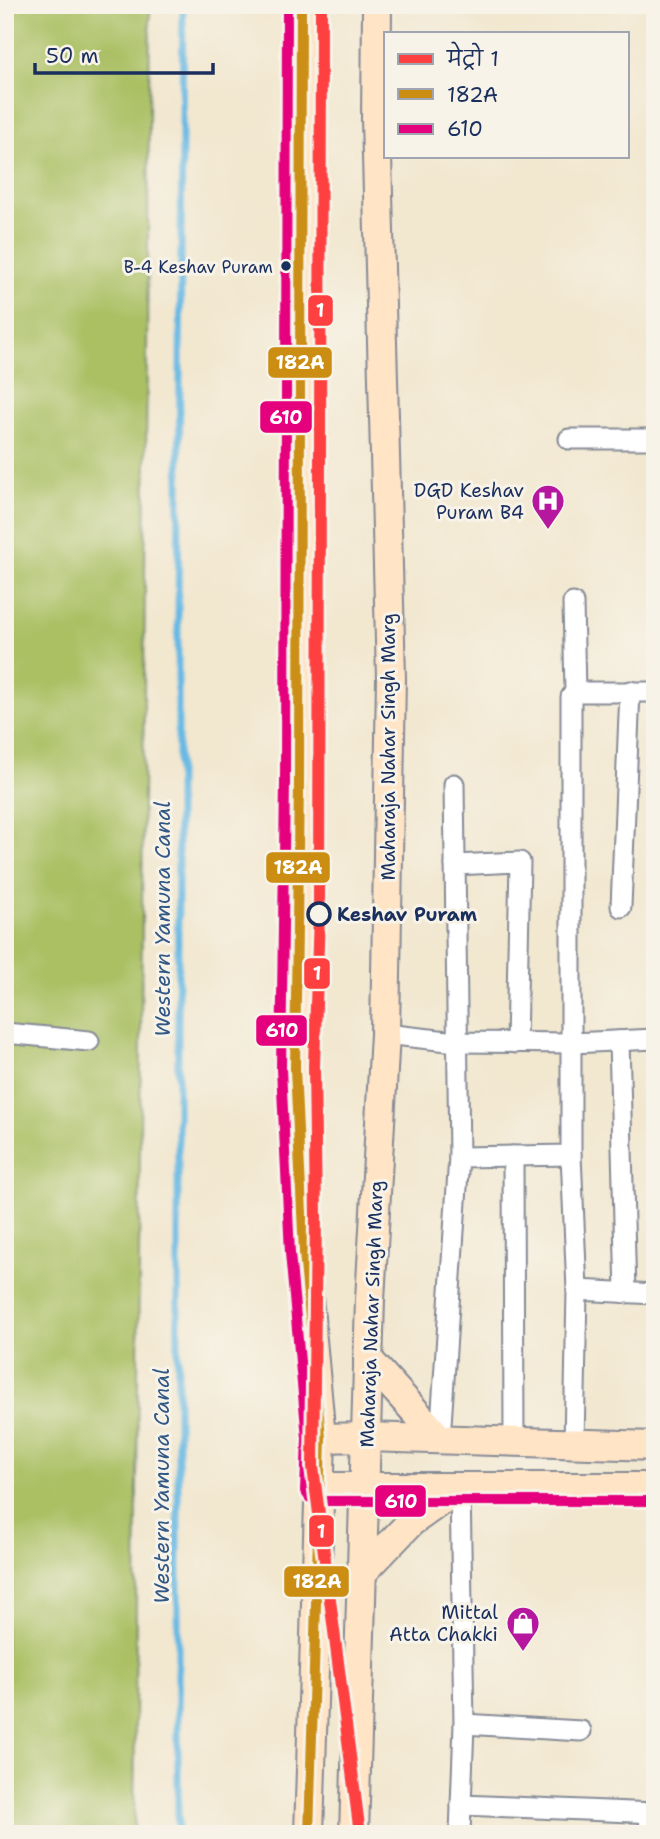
<svg xmlns="http://www.w3.org/2000/svg" width="660" height="1839" font-family="'Shantell Sans','Playpen Sans Deva',sans-serif">
	<rect width="100%" height="100%" fill="#f7f3e8"/>
	<filter id="ink" filterUnits="userSpaceOnUse"><feTurbulence type="fractalNoise" baseFrequency=".0143" numOctaves="2"/><feDisplacementMap in="SourceGraphic" scale="14" xChannelSelector="R" yChannelSelector="G"/><feConvolveMatrix kernelMatrix="1 2 1 2 8 2 1 2 1" color-interpolation-filters="sRGB"/></filter>
	<filter id="wash" filterUnits="userSpaceOnUse"><feTurbulence type="fractalNoise" baseFrequency=".00686" numOctaves="4" result="noise"/><feDisplacementMap in="SourceGraphic" scale="28" xChannelSelector="R" yChannelSelector="G"/><feGaussianBlur stdDeviation="1.57" result="paint"/><feColorMatrix in="noise" values="0 0 0 0 0 0 0 0 0 0 0 0 0 0 0 0 0 1.4 0 .05"/><feComposite in="paint" operator="in"/></filter>
	<g filter="url(#wash)">
		<rect width="100%" height="100%" fill="#f2e7cf"/>
		<polygon fill="#aac064" stroke="#627861" stroke-width="2" points="5,5 150,5 134,1834 5,1834"/>
		<g fill="none" stroke-linecap="round" stroke-linejoin="round">
			<polyline stroke="#68b9e3" stroke-width="7" points="178,1834 178,616 183,5"/>
		</g>
	</g>
	<g filter="url(#ink)">
		<g fill="none" stroke-linecap="round" stroke-linejoin="round">
			<defs>
				<g id="street">
					<polyline points="569,439 655,439"/>
					<polyline points="573,603 575,692"/>
					<polyline points="455,865 520,862 516,1043"/>
					<polyline points="621,907 630,691"/>
					<polyline points="5,1033 89,1041"/>
					<polyline points="385,1034 457,1042 572,1043 655,1039"/>
					<polyline points="619,1041 626,1293"/>
					<polyline points="571,1155 577,1290"/>
					<polyline points="513,1156 514,1442"/>
					<polyline points="459,1157 571,1155 571,697 575,692 655,692"/>
					<polyline points="440,1439 459,1157 454,784"/>
					<polyline points="574,1444 577,1290 655,1294"/>
					<polyline points="460,1487 464,1724 460,1834"/>
					<polyline points="464,1724 581,1731"/>
					<polyline points="461,1805 655,1813"/>
					<polyline points="649,1834 650,1813"/>
				</g>
				<g id="secondary">
					<polyline points="301,5 299,783 295,1069 304,1252 321,1438 309,1834"/>
					<polyline points="368,1359 440,1439"/>
					<polyline points="321,1438 366,1437 655,1446"/>
					<polyline points="319,1487 655,1487"/>
					<polyline points="362,1573 411,1522 460,1487"/>
					<polyline points="354,1834 370,1300 385,1034 391,678 376,119 377,5"/>
				</g>
			</defs>
			<use href="#street" stroke="#868b96" stroke-width="23"/>
			<use href="#secondary" stroke="#868b96" stroke-width="32"/>
			<use href="#street" stroke="#fff" stroke-width="19"/>
			<use href="#secondary" stroke="#ffe4c6" stroke-width="28"/>
			<defs>
				<polyline id="bus-1" points="301,5 299,783 295,1069 304,1252 321,1438 309,1834"/>
				<polyline id="bus-2" points="287,5 285,783 281,1069 290,1253 307,1438 305,1491 310,1498 319,1501 655,1501"/>
			</defs>
			<use href="#bus-1" stroke="#f7f3e8" stroke-width="16"/>
			<use href="#bus-2" stroke="#f7f3e8" stroke-width="16"/>
			<use href="#bus-1" stroke="#cb8e13" stroke-width="10"/>
			<use href="#bus-2" stroke="#e5007d" stroke-width="10"/>
			<defs>
				<polyline id="metro-1" points="321,5 319,914 314,1066 316,1216 313,1467 360,1834"/>
			</defs>
			<use href="#metro-1" stroke="#f7f3e8" stroke-width="18"/>
			<use href="#metro-1" stroke="#ff4040" stroke-width="12"/>
		</g>
	</g>
	<defs>
		<symbol id="hospital-pin" viewBox="-11 -11 22 30"><path d="M0 17L-7.5 6A9.5 9.5 0 1 1 7.5 6Z" fill="#b5179e" stroke="#f7f3e8"/><path d="M-5-5h3v3.5h4V-5h3V5h-3V1.5h-4V5h-3Z" fill="#fff"/></symbol>
		<symbol id="shop-pin" viewBox="-11 -11 22 30"><path d="M0 17L-7.5 6A9.5 9.5 0 1 1 7.5 6Z" fill="#b5179e" stroke="#f7f3e8"/><path d="M-5-2.5h2.3a2.7 3.5 0 0 1 5.4 0H5L5.5 6h-11ZM-1.5-2.5h3a1.5 2.3 0 0 0-3 0Z" fill="#fff"/></symbol>
	</defs>
	<g fill-rule="evenodd">
		<use href="#hospital-pin" x="529" y="482" width="38" height="52"/>
		<use href="#shop-pin" x="504" y="1604" width="38" height="52"/>
	</g>
	<circle fill="#1b2f5e" stroke="#f7f3e8" stroke-width="2.5" cx="286" cy="266" r="6"/>
	<circle fill="#f7f3e8" stroke="#1b2f5e" stroke-width="3.5" cx="319" cy="914" r="11"/>
	<g text-anchor="middle" stroke-width="6" stroke-linejoin="round" paint-order="stroke">
		<g font-size="17" fill="#1b2f5e" stroke="#f7f3e8" text-anchor="end">
			<text x="273" y="273">B-4 Keshav Puram</text>
		</g>
		<g font-size="19" fill="#1b2f5e" stroke="#f7f3e8" text-anchor="end">
			<text x="524" y="497">DGD Keshav<tspan x="524" dy="22">Puram B4</tspan></text>
			<text x="498" y="1619">Mittal<tspan x="498" dy="22">Atta Chakki</tspan></text>
		</g>
		<g font-size="19" fill="#1b2f5e" stroke="#f7f3e8">
			<text transform="translate(388 747) rotate(-90)" y="7">Maharaja Nahar Singh Marg</text>
			<text transform="translate(371 1314) rotate(-88)" y="7">Maharaja Nahar Singh Marg</text>
		</g>
		<g font-size="19" font-weight="bold" fill="#1b2f5e" stroke="#f7f3e8" text-anchor="start">
			<text x="337" y="921">Keshav Puram</text>
		</g>
		<g font-size="21" font-style="italic" fill="#325886" stroke="#f7f3e8">
			<text transform="translate(163 919) rotate(-90)" y="7">Western Yamuna Canal</text>
			<text transform="translate(162 1486) rotate(-90)" y="7">Western Yamuna Canal</text>
		</g>
	</g>
	<g stroke="#f7f3e8" stroke-width="2.5">
		<rect x="307" y="294" width="27" height="33" rx="7" fill="#ff4040"/>
		<rect x="267" y="346" width="66" height="33" rx="7" fill="#cb8e13"/>
		<rect x="259" y="400" width="54" height="34" rx="7" fill="#e5007d"/>
		<rect x="265" y="851" width="66" height="33" rx="7" fill="#cb8e13"/>
		<rect x="303" y="957" width="28" height="33" rx="7" fill="#ff4040"/>
		<rect x="255" y="1014" width="53" height="33" rx="7" fill="#e5007d"/>
		<rect x="374" y="1484" width="53" height="34" rx="7" fill="#e5007d"/>
		<rect x="308" y="1514" width="27" height="34" rx="7" fill="#ff4040"/>
		<rect x="283" y="1565" width="67" height="33" rx="7" fill="#cb8e13"/>
	</g>
	<g font-size="19" text-anchor="middle" font-weight="bold" fill="#fff">
		<text x="320" y="317">1</text>
		<text x="300" y="369">182A</text>
		<text x="286" y="424">610</text>
		<text x="298" y="874">182A</text>
		<text x="317" y="980">1</text>
		<text x="282" y="1037">610</text>
		<text x="401" y="1508">610</text>
		<text x="321" y="1538">1</text>
		<text x="317" y="1588">182A</text>
	</g>
	<rect width="660" height="1839" fill="none" stroke="#f7f3e8" stroke-width="28"/>
	<rect x="384" y="32" width="245" height="126" fill="#f7f3e8" stroke="#9fa5b1" stroke-width="2"/>
	<rect x="398" y="54" width="35" height="10" fill="#ff4040" stroke="#9fa5b1" stroke-width="2"/>
	<text x="447" y="66" font-size="21" fill="#1b2f5e">मेट्रो 1</text>
	<rect x="398" y="89" width="35" height="10" fill="#cb8e13" stroke="#9fa5b1" stroke-width="2"/>
	<text x="447" y="102" font-size="21" fill="#1b2f5e">182A</text>
	<rect x="398" y="124" width="35" height="10" fill="#e5007d" stroke="#9fa5b1" stroke-width="2"/>
	<text x="447" y="136" font-size="21" fill="#1b2f5e">610</text>
	<path d="M35 63v10h178v-10" fill="none" stroke="#1b2f5e" stroke-width="3.5"/>
	<text x="46" y="63" font-size="21" fill="#1b2f5e" stroke="#f7f3e8" stroke-width="5" paint-order="stroke">50 m</text>
</svg>
